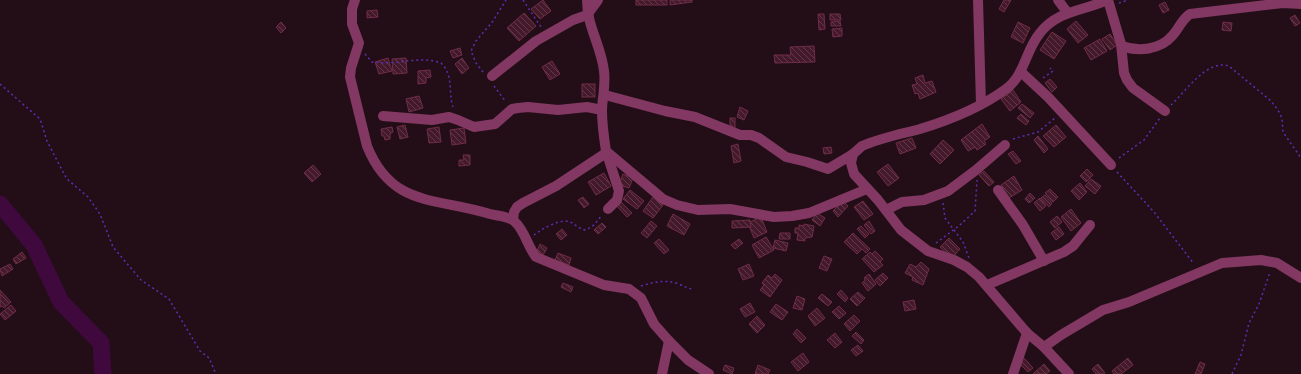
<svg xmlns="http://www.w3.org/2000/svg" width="1301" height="374" font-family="'Source Sans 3',sans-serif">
	<defs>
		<pattern id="building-back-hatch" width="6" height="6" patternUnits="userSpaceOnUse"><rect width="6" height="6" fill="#441a2b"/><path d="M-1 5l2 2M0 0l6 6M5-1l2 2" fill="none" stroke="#603a4a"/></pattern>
	</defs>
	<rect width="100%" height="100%" fill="#230e17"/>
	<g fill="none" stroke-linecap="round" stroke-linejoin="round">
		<polyline stroke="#40093e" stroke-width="17" points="0,204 34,245 61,302 101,343 103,374"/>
	</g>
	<g fill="url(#building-back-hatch)" stroke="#702c47">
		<polygon points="543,0 551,11 540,19 531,9"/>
		<rect x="636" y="0" width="31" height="5"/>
		<polygon points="670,0 692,0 692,2 670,5"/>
		<polygon points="1004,0 1011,0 1004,12 999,9"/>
		<polygon points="1165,2 1169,10 1163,13 1159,5"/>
		<polygon points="377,10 378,17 367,18 367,11"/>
		<polygon points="524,13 536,26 519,41 507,28"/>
		<polygon points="818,14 824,14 825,29 819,30"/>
		<polygon points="830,14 840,14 841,20 830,20"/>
		<polygon points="1295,15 1300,23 1295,26 1290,18"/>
		<polygon points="840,21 841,26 831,26 831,22"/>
		<polygon points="1076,21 1088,35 1078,43 1067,29"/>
		<polygon points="281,22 286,28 281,33 276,27"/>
		<polygon points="1018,22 1030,28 1023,43 1011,37"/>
		<polygon points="1223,22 1232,23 1231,31 1222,30"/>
		<polygon points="842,28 842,36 833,37 832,29"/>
		<polygon points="1052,32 1066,41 1054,59 1040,50"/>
		<polygon points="1110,34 1117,45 1110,50 1102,39"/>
		<polygon points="1100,39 1107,51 1091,60 1084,48"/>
		<polygon points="814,46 815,62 775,63 774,55 791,55 790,47"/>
		<polygon points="460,48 462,55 453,58 450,51"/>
		<polygon points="388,58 392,71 379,74 375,62"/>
		<polygon points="406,58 407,73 393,74 392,59"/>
		<polygon points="462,58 469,68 462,74 455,64"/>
		<polygon points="552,61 560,74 550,80 542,67"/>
		<polygon points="430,70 431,77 426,78 426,83 418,84 418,71"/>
		<polygon points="923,75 925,83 932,81 936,92 920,99 918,93 915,94 912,85 917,84 915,78"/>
		<polygon points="1050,79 1057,87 1052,92 1045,83"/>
		<rect x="582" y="84" width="13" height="13"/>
		<polygon points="1013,90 1021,102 1010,111 1001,99"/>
		<polygon points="419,96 423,108 409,112 406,99"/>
		<polygon points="1022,104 1034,113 1030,118 1018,108"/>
		<polygon points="740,107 748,111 744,120 737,117"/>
		<polygon points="1021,114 1029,121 1026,125 1017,118"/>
		<rect x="730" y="118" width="5" height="11"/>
		<polygon points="982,124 990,137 984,141 986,144 977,150 975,147 968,151 961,140"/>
		<polygon points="405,125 408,137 400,139 397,127"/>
		<polygon points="1056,125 1066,137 1054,147 1043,136"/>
		<polygon points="392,127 393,132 390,134 390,139 385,140 384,136 382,136 381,129"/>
		<polygon points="439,127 441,142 429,143 427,129"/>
		<polygon points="464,128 466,143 452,145 450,130"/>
		<polygon points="1038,136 1048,149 1044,153 1034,140"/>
		<polygon points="912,138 916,148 900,154 896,143"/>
		<polygon points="943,140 954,150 940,164 930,154"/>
		<polygon points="738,144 741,161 734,163 731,146"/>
		<polygon points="831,147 832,153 824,154 823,148"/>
		<polygon points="1013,151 1021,161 1016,164 1008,154"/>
		<polygon points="463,155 470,155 470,165 459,166 459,160 464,160"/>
		<polygon points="888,164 899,178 888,186 877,172"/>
		<polygon points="313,165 321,174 312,182 304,173"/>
		<polygon points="1087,169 1093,175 1086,182 1080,176"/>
		<polygon points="984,171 994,182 989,186 979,175"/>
		<polygon points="604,173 611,186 596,195 588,182"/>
		<polygon points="623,174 633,178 629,188 619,185"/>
		<polygon points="1014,176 1022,190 1009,198 1001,185"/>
		<polygon points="1091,179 1101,186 1095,194 1085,186"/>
		<polygon points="1080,183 1087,192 1079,200 1071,191"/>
		<polygon points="1050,189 1058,197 1053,202 1045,193"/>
		<polygon points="630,190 644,201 637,209 623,199"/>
		<polygon points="1030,193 1035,198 1029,203 1025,199"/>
		<polygon points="1045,195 1052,203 1049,207 1041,198"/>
		<polygon points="583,197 589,204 584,208 578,200"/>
		<polygon points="653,197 663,205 653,218 643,211"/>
		<polygon points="1040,198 1046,206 1040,211 1034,203"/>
		<polygon points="619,200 632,213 627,217 615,204"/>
		<polygon points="843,201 848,206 838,217 833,211"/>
		<polygon points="863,201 873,214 864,220 854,207"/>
		<polygon points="1071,209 1081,223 1071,231 1061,217"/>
		<polygon points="817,213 825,218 820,226 812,220"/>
		<polygon points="673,214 690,224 684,235 667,226"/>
		<polygon points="1057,216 1062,222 1055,228 1050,222"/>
		<polygon points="761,217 767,232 754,238 748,223"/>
		<polygon points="750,220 751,227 732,228 732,221"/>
		<polygon points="651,221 657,226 647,238 641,233"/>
		<polygon points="869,221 875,231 871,234 864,225"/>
		<polygon points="602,223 606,227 598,234 594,230"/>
		<polygon points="804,224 814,226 812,237 805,238 805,241 797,240 798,233 795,233 795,228 799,228 799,225 804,226"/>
		<polygon points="861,226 869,234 865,238 857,229"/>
		<polygon points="1059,227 1064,234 1056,240 1051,233"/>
		<polygon points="562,229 567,235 561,240 556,234"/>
		<polygon points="780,233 790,233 790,239 779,239"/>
		<polygon points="853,233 870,249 866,253 862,249 857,254 844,242"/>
		<polygon points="766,237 774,250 759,258 752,245"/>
		<polygon points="949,238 960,249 952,258 940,247"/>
		<polygon points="659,239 669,250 664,254 654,243"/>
		<polygon points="739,239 743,243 735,249 731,245"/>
		<polygon points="775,240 788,243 786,251 773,248"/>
		<polygon points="540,244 547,248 543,255 537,251"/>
		<polygon points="875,251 883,259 880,262 883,265 874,272 862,259 870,252 872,254"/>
		<polygon points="22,252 26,258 16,264 13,259"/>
		<polygon points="558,253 571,258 569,265 555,260"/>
		<polygon points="824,256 832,259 827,271 819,268"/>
		<polygon points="921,262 929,269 923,285 912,280 913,277 905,273 910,264 916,267"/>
		<polygon points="10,264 13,269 2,276 0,269"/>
		<polygon points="749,264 754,276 743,280 738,269"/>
		<polygon points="883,273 888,278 880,286 875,280"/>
		<polygon points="775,274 782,280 770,297 760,290 764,285 762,283 768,275 772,278"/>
		<polygon points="869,274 876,284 868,291 862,283 865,280 864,278"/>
		<polygon points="563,283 573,287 571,292 561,287"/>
		<polygon points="0,290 11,302 4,308 2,306 0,307"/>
		<polygon points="841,290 848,298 845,302 837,294"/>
		<polygon points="858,292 865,298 857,306 850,299"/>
		<polygon points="822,294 832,302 828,306 818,298"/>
		<polygon points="797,296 805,299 802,310 793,308"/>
		<polygon points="914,300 916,309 905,311 903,302"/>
		<polygon points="750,303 755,312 745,317 740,309"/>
		<polygon points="776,304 788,312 782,320 770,312"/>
		<polygon points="11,305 16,311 5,320 0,314"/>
		<polygon points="839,306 846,313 839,319 832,312"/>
		<polygon points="817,308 825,318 815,326 808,316"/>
		<polygon points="854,315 860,321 850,331 844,324"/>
		<polygon points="757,316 765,325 757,333 749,324"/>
		<polygon points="797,329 806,338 801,343 793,334"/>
		<polygon points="856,332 864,340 861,344 852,336"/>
		<polygon points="835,333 842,342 835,348 827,340"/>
		<polygon points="858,345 863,351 856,356 851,350"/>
		<polygon points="803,353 809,362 798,371 791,362"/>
		<polygon points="1024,358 1033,368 1028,372 1019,363"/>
		<polygon points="1128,358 1133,365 1121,374 1114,374 1112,371"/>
		<polygon points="1200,362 1205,364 1201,374 1195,374"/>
		<polygon points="1044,364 1050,371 1046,374 1033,374"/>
		<polygon points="1098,364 1105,373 1103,374 1096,374 1092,369"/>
		<polygon points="725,365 734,368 732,374 723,370"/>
		<polygon points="758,365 770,370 768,374 755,374"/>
	</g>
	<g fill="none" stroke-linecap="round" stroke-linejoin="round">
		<g stroke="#5b2eb4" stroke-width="1.5" stroke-dasharray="2 3" stroke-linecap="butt">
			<polyline points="523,0 541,27"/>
			<polyline points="1119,3 1128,0"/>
			<path d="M365,54L372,62C394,66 420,55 441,63C454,75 448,93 453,107"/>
			<polyline points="483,72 476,63 471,51 476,41 493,21 506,0"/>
			<polyline points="1043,78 1053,71 1050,68"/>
			<polyline points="0,84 40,119 47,141 63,172 67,179 88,197 100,214 113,247 141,280 169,299 200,351 209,358 216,374"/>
			<polyline points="494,86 506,102"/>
			<path d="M1171,105C1186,91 1207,59 1229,66L1271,101L1278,110L1282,118L1283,132L1301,158"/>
			<polyline points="1013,139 1038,132 1055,118"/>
			<polyline points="1119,158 1144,140 1160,118"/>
			<polyline points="1117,172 1154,212 1194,264"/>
			<polyline points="943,203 945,218 963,242 969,258"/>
			<path d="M534,235C542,229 560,218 570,222C576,224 578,229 586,230L594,225L602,215"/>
			<polyline points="936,243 960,225 975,211 977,180"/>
			<path d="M641,286C654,282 665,279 679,284C684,286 688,289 694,289"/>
			<polyline points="1232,374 1241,355 1249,323 1259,304 1270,272"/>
		</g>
		<g stroke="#823862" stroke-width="10">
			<path d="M355,0L352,9V24L359,43L351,68L350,77L367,146C392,208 436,197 490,214C497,216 508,216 514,221C525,230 527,246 536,257L604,285L629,289L641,298L654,324L669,341L688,360L709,374"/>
			<path d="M587,0C587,27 601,45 604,71C606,85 602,98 602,111C602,125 604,138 606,151L663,199L677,205L698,210L730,209L774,217L792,216L809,213L867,189"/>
			<polyline points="978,0 981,104"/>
			<polyline points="1058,0 1067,12"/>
			<polyline points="1108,0 1121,44 1124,73 1127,80 1133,88 1165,111"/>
			<path d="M1122,46C1138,52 1160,50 1172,36C1179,29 1181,20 1190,14L1283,3L1301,4"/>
			<polyline points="1021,72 1048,97 1111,165"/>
			<polyline points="492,76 536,41 573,20 587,15 598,0"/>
			<polyline points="605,95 665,111 695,117 740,135 751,135 759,138 786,157 807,162 828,169 853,154"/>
			<polyline points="383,116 432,120 449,117 458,120 474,127 495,124 512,109 518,108 528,107 558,110 587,107 602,110"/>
			<polyline points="606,151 619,191 617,200 608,209"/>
			<polyline points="998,190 1023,225 1044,261"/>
			<polyline points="886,210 902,202 924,200 948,191 976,170 1005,145"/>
			<polyline points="513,220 514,212 517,207 523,203 556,186 606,153"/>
			<polyline points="987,285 1064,252 1073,246 1090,225"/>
			<polyline points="1044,347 1061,335 1103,310 1129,302 1222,263 1261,260 1277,263 1301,278"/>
			<polyline points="662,374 669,341"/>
			<polyline points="1013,374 1027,333"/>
			<path d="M1069,374L1044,347L1027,333L979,277L967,267L954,260L928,251L901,230L878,200L854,174L851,163L853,154L862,146C880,138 901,134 920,129C950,120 980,108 1006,89C1025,75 1025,51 1040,33C1058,10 1084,11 1107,0"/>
		</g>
	</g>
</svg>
